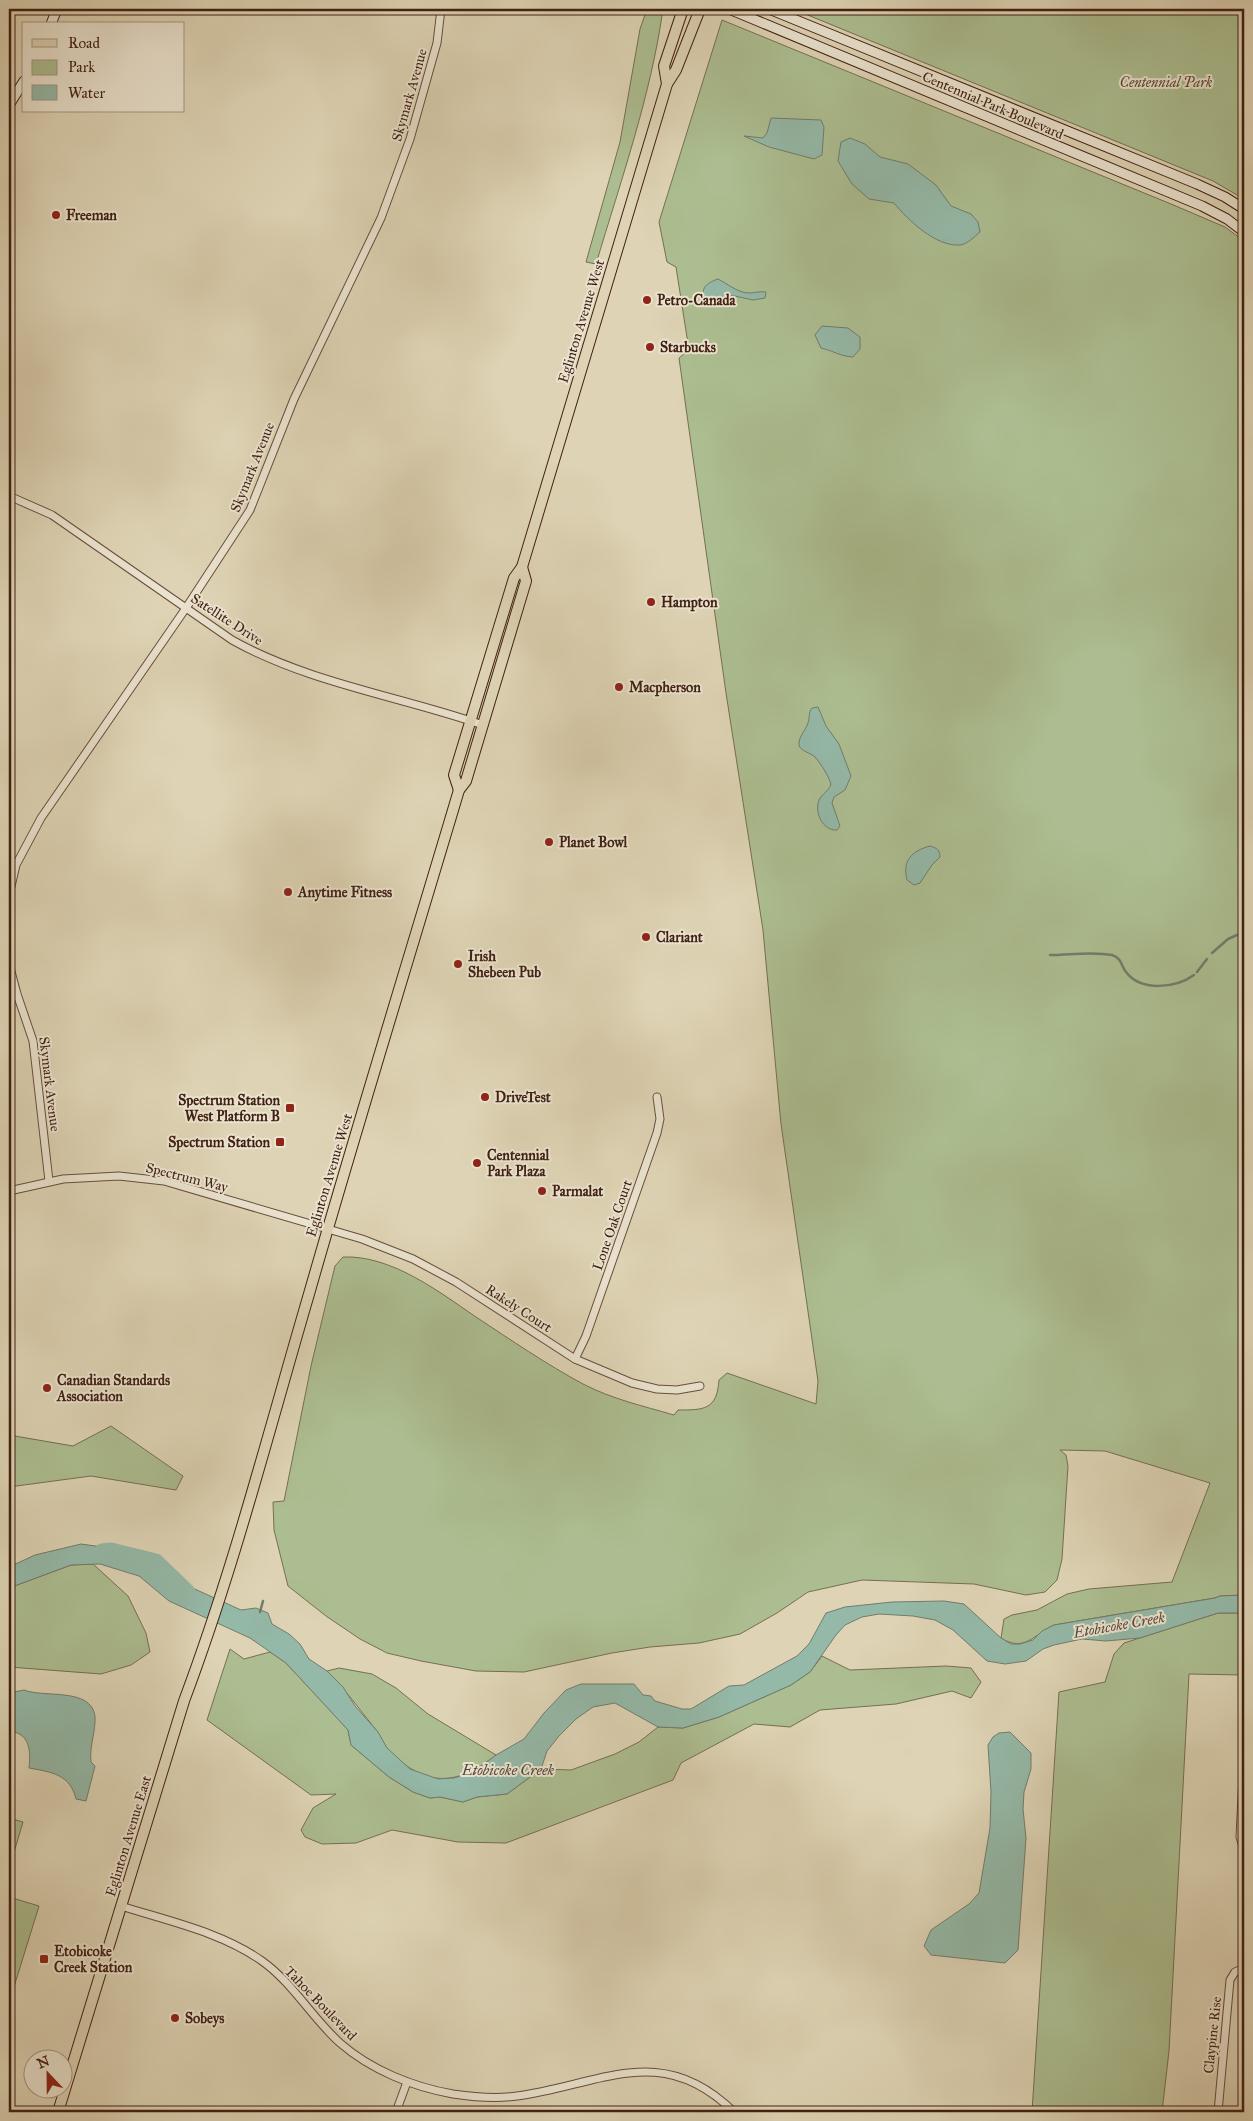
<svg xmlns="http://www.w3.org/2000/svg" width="1253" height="2121" font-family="'IM FELL Great Primer',serif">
	<rect width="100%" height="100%" fill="#ded4b5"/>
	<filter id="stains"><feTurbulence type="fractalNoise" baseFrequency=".004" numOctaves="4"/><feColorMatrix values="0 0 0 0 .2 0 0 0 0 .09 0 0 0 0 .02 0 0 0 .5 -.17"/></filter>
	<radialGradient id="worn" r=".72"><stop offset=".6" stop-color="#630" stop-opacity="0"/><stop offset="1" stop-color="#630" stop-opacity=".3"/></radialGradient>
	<g fill="#acbe91" stroke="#766f52">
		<path d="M647,9H663C651,95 621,180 596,264L586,262L620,142L640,29Z"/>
		<polygon points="793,9 1244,9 1244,199 1213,181"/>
		<path d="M722,20L1171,204L1225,227L1244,241V736L1241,829L1244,902V1595L1220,1596L1215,1598L1054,1625C1034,1634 1025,1653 1001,1638L1004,1619L1012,1615L1037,1610L1067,1594L1089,1589L1172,1582L1210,1483L1105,1451L1060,1450L1066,1455L1068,1466L1062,1559L1057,1580L1045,1592L1026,1595L974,1584L862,1580L808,1592L777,1613L740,1634L699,1643L650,1647L612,1653L524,1672L476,1671L421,1661L387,1653L360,1639L326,1616L288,1586L274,1530L273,1502L284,1501L311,1366L335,1266L343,1257C391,1255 438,1291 476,1317C511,1340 546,1364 583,1384C612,1399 643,1406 674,1415L678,1410C704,1410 717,1410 719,1380L727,1373L816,1404L818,1381L781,1124L763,930L726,693L679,358L689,350L676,267L667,262L659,222Z"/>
		<polygon points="111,1426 183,1476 176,1490 91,1476 9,1487 9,1435 73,1446"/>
		<polygon points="93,1564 128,1596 146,1633 150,1652 131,1665 101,1674 9,1667 9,1588 71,1565"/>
		<polygon points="1218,1613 1244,1613 1244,1675 1189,1674 1169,2051 1162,2112 1032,2112 1059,1692 1105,1682 1114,1654 1124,1643"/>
		<polygon points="230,1649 244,1659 270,1652 286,1663 340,1721 348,1730 351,1745 389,1777 413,1792 430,1798 440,1797 463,1802 477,1797 507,1794 541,1769 571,1770 615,1754 639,1742 658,1727 683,1728 719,1717 791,1685 810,1672 822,1656 850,1670 946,1666 971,1668 981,1682 971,1698 952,1691 896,1704 820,1710 790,1727 754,1724 681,1763 673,1780 506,1843 458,1842 392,1830 356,1843 322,1844 305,1837 301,1830 313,1808 336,1794 311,1795 207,1720"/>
		<path d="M339,1668L372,1674L396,1688L428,1714L496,1755C456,1787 425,1787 388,1750C383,1744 381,1736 376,1730C360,1710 345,1689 327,1671Z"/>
		<polygon points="9,1818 23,1822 9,1869"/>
		<polygon points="9,1897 39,1906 9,2003"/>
	</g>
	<g fill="#94b9a8" stroke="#737c6c">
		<polygon points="771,118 821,120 824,127 822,155 814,159 769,147 744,136 763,138 767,133"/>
		<path d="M850,138L865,144L880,157L908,164L936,185L951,206L971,214L978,222L980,232C974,237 968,244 960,245C936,247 908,220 894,203L869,199L852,184L838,161L841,142Z"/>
		<path d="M718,279C728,284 738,293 749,293C755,293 759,291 766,292L765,298L753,300L730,295L721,297L708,307C700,292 701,285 718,279Z"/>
		<path d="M822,326L848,328L860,337V349L853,357C839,356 834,351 821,348L815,335Z"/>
		<path d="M818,707L826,726L839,744L851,776L845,790L834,797L832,803L840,826L837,830C823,831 814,813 819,800C822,794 829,791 831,784C828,775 821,764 815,757C811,753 800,751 799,745C798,737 806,730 808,723C810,717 808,713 812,708Z"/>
		<path d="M930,846C937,848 940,850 940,857L932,865L920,883L914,885L907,880C902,860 912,851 930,846Z"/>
		<polygon points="81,1544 110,1548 153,1565 177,1581 241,1610 256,1608 268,1613 272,1624 289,1634 300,1644 309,1659 327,1671 343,1687 355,1706 378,1732 387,1748 410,1769 438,1779 454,1778 473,1772 496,1755 524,1739 544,1713 566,1690 581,1684 634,1684 643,1695 651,1696 655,1701 682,1709 691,1709 729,1686 744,1685 797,1656 809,1644 826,1613 845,1607 892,1602 944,1601 964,1604 1001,1638 1011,1644 1020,1644 1033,1640 1042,1631 1054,1625 1215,1598 1220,1596 1244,1595 1244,1613 1218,1613 1140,1638 1106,1641 1082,1639 1054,1645 1043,1649 1026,1661 1005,1664 987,1661 953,1630 935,1620 913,1616 879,1614 862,1617 845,1625 836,1635 810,1672 791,1685 719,1717 683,1728 658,1727 615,1703 593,1707 576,1719 559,1736 547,1751 541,1769 507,1794 477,1797 463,1802 440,1797 430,1798 413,1792 389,1777 357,1750 351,1745 348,1730 286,1663 250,1638 169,1601 139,1576 100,1564 71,1565 9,1588 9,1567 35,1555"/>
		<path d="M24,1690C43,1698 91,1687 95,1716C96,1731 89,1747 91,1762L95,1766L86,1801L76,1799C70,1774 51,1772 29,1768C31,1751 30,1733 9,1731V1693Z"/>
		<polygon points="1010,1732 1031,1753 1031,1769 1024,1792 1023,1809 1026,1838 1018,1950 1005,1963 931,1955 924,1946 931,1930 969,1904 979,1893 990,1828 991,1792 988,1745 993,1737 999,1733"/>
	</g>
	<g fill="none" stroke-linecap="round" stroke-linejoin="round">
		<g stroke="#737c6c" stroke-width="2.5">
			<polyline points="1212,953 1228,939 1237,935"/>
			<path d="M1050,955C1069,955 1093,951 1112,955C1122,958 1121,966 1126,972C1141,992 1176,988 1194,975"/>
			<polyline points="1197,972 1207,959"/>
			<polyline points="260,1612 263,1601"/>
		</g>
		<polyline stroke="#94b9a8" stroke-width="15" points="102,1551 111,1550 156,1561 188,1592"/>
		<defs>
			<g id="street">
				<path d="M9,496L52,515L232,640C309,683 399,696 483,725"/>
				<polyline points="9,895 16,865 41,818 186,608 250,510 294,399 381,218 410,139 437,43 441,9"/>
				<polyline points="9,964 17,994 33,1041 49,1181"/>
				<polyline points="9,1191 63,1179 119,1176 164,1181 362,1239 413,1259 456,1282 575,1359 632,1383 657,1389 677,1390 700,1386"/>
				<polyline points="575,1359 586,1336 657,1133 660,1119 657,1097"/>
				<polyline points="1244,1756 1240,1837 1244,1850"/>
				<path d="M121,1906C168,1921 221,1932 262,1961C293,1983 312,2018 340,2043C371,2070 413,2087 453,2094C473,2097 497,2099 517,2096C600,2085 661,2040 734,2112"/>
				<polyline points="396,2112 407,2082"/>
				<polyline points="1218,2112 1230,1980 1235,1972 1244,1968"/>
			</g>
			<g id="secondary">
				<polyline points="729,9 1202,206 1227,219 1244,232"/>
				<polyline points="769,9 1197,184 1225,197 1244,209"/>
				<polyline points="51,24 57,9"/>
				<polyline points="9,105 24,81"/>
			</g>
			<g id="primary">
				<polyline points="667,84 664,66 683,9"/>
				<polyline points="459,790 454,775 514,578 522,567 667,84 676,70 700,9"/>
				<path d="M58,2112L184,1701C234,1568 269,1430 309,1294C357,1126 409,958 459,790L466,781L526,581L522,567"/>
			</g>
		</defs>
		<use href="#street" stroke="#684d3c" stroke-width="9"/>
		<use href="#secondary" stroke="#412013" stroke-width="11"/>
		<use href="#primary" stroke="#412013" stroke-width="12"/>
		<use href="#street" stroke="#eae3cf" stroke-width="7"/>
		<use href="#secondary" stroke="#eae3cf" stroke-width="9"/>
		<use href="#primary" stroke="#ded4b5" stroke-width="10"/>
	</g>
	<g fill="#8f2418" stroke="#eae3cf" stroke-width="2">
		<circle cx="56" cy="215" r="5"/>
		<circle cx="647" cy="300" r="5"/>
		<circle cx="650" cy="347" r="5"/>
		<circle cx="651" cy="602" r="5"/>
		<circle cx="619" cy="687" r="5"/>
		<circle cx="549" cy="842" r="5"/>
		<circle cx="288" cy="892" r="5"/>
		<circle cx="646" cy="937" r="5"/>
		<circle cx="458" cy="964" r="5"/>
		<circle cx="485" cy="1097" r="5"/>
		<rect x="285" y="1103" width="10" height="10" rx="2.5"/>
		<rect x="275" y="1137" width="10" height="10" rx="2.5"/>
		<circle cx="477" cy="1163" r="5"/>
		<circle cx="542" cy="1191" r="5"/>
		<circle cx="47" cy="1388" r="5"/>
		<rect x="39" y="1954" width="10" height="10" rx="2.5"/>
		<circle cx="175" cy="2018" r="5"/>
	</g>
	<g text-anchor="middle" stroke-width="4" stroke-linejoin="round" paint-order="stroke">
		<g font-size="14" font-style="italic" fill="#5c4832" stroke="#eae3cf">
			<text x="1166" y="87">Centennial Park</text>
		</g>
		<g font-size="14" fill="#412013" stroke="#eae3cf">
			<text transform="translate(409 95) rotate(-74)" y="5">Skymark Avenue</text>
			<text transform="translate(993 105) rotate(23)" y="5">Centennial Park Boulevard</text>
			<text transform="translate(581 321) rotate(-73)" y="5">Eglinton Avenue West</text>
			<text transform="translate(252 467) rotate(-68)" y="5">Skymark Avenue</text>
			<text transform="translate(227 619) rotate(33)" y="5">Satellite Drive</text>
			<text transform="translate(50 1084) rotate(83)" y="5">Skymark Avenue</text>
			<text transform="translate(329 1175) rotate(-73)" y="5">Eglinton Avenue West</text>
			<text transform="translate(187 1177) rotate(14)" y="5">Spectrum Way</text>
			<text transform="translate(612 1225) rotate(-71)" y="5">Lone Oak Court</text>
			<text transform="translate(519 1308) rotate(33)" y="5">Rakely Court</text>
			<text transform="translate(128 1836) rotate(-73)" y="5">Eglinton Avenue East</text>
			<text transform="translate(321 2003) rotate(46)" y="5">Tahoe Boulevard</text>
			<text transform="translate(1212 2035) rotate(-84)" y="5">Claypine Rise</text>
		</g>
		<g font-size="14" font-weight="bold" fill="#412013" stroke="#eae3cf" text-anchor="start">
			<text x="66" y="220">Freeman</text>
			<text x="657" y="305">Petro-Canada</text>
			<text x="660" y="352">Starbucks</text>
			<text x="661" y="607">Hampton</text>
			<text x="629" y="692">Macpherson</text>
			<text x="559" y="847">Planet Bowl</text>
			<text x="298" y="897">Anytime Fitness</text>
			<text x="656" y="942">Clariant</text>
			<text x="468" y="961">Irish<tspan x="468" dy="16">Shebeen Pub</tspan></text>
			<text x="495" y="1102">DriveTest</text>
			<text x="280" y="1105" text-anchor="end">Spectrum Station<tspan x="280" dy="16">West Platform B</tspan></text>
			<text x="270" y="1147" text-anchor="end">Spectrum Station</text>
			<text x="487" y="1160">Centennial<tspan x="487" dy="16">Park Plaza</tspan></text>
			<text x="552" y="1196">Parmalat</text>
			<text x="57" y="1385">Canadian Standards<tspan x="57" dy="16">Association</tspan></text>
			<text x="54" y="1956">Etobicoke<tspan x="54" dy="16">Creek Station</tspan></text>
			<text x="185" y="2023">Sobeys</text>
		</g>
		<g font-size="15" font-style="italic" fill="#564638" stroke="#eae3cf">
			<text transform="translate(1119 1625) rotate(-10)" y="5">Etobicoke Creek</text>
			<text x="508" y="1775">Etobicoke Creek</text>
		</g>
	</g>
	<rect width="1253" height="2121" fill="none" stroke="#ded4b5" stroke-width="30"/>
	<rect x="10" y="10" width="1233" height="2101" fill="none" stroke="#412013" stroke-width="2.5"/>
	<rect x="15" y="15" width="1223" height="2091" fill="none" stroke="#412013"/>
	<rect x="22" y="22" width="162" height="90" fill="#eae3cf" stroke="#a69584"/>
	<rect x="32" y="39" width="25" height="8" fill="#ded4b5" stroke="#a69584"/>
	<text x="68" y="48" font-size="15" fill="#412013">Road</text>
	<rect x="32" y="60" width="25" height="15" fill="#acbe91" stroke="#a69584"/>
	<text x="68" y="72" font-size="15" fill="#412013">Park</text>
	<rect x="32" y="85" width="25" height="15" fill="#94b9a8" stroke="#a69584"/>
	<text x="68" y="98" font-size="15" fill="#412013">Water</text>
	<g transform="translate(48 2074) rotate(338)"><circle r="24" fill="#eae3cf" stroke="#a69584"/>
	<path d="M0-4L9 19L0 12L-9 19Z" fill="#8f2418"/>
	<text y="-8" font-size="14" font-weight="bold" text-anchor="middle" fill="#412013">N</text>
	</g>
	<rect width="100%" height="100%" filter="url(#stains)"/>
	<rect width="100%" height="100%" fill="url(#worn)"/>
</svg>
